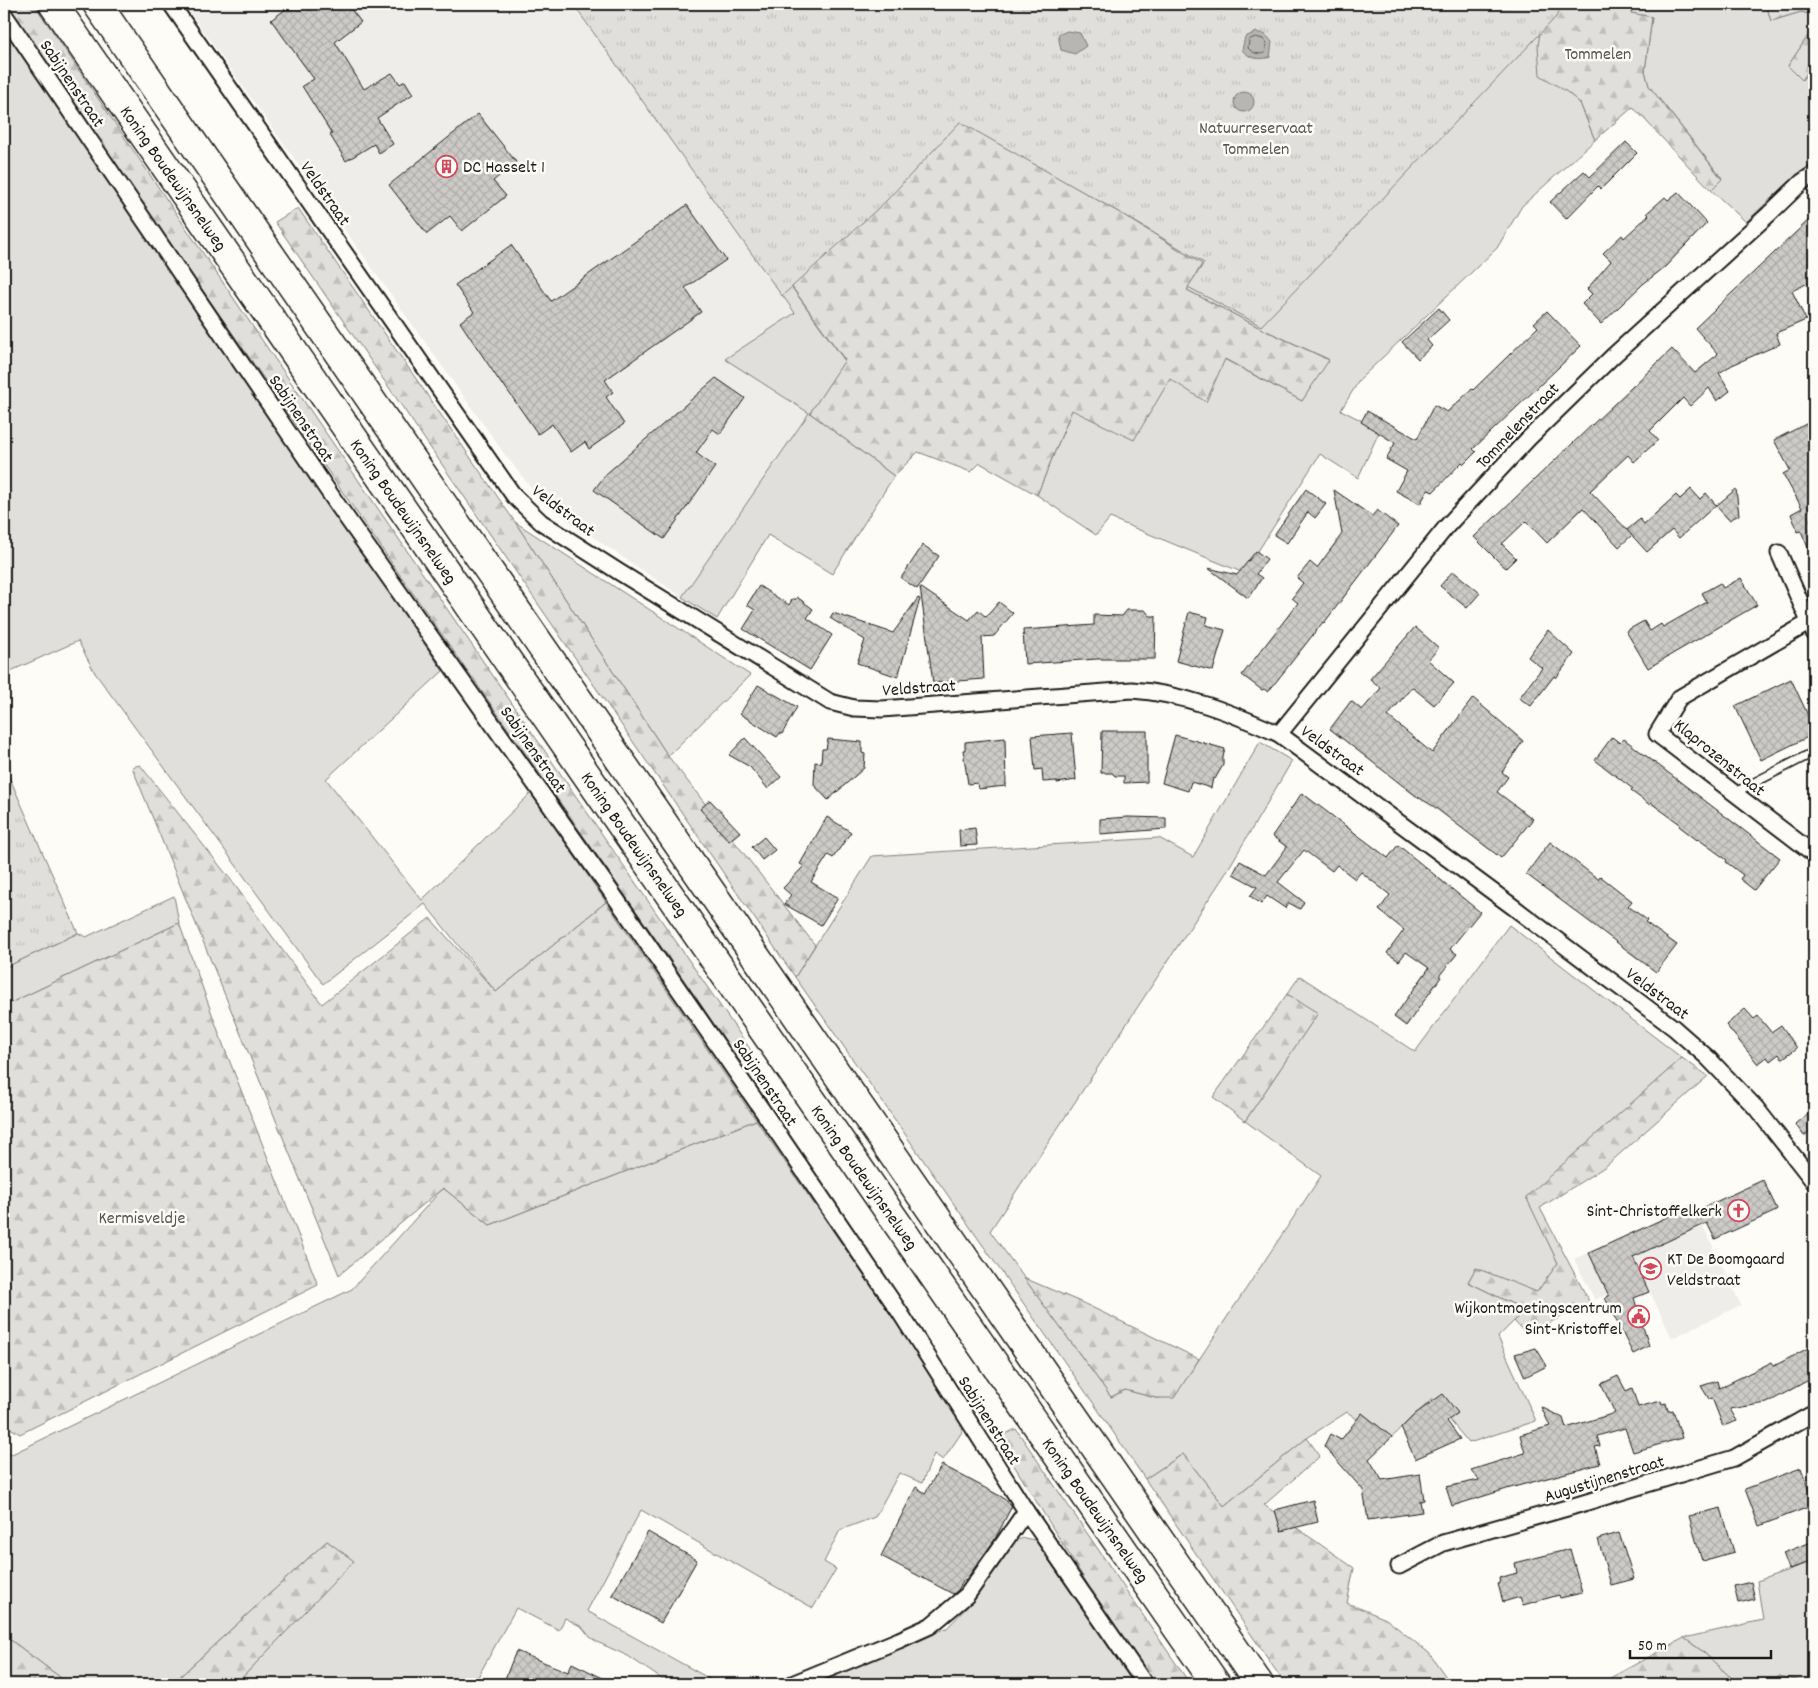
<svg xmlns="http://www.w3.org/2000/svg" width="1818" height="1688" font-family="Dekko,sans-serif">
	<defs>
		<pattern id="forest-firs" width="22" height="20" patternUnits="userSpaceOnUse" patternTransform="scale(1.25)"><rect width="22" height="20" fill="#e0dfdb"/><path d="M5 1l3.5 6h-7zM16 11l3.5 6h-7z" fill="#c0bfbb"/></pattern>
		<pattern id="park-tufts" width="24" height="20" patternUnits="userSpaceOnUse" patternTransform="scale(1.25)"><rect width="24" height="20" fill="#e0dfdb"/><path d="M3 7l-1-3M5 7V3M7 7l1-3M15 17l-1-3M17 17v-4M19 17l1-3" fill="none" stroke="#c0bfbb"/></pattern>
		<pattern id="building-cross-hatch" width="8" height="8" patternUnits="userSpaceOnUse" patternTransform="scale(1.25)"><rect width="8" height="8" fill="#cccbc8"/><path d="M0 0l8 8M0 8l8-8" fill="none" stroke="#afaeab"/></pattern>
	</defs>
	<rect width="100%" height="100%" fill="#fdfcf7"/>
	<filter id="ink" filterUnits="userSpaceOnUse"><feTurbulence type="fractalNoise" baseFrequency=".02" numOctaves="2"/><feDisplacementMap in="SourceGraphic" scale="10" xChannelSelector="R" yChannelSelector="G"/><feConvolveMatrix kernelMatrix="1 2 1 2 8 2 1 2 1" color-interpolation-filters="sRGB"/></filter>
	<g filter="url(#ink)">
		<g fill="#eeede9">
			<polygon points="184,4 573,4 795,313 810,413 682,597 572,523 540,499 506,456"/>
			<polygon points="1693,1205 1741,1305 1672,1338 1643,1277 1595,1300 1574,1259"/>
		</g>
		<g fill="#e0dfdb" stroke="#7e7e7c">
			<polygon points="1551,4 1567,92 1580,103 1595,140 1522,206 1497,248 1360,379 1341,410 1380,430 1358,478 1320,454 1244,573 1110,518 1096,535 1037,495 1072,410 1170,379 1224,359 1302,401 1328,359 1260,328 1187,290 1201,264 1122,214 665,112 845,361 810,413 894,476 832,574 768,535 717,619 682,597 809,413 725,359 795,313 650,109"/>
			<polygon points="1632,4 1766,4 1771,21 1801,12 1814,15 1814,27 1788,66 1802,80 1814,63 1814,163 1793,178 1746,222 1711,190 1722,178 1649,86 1645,71 1652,17 1631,13"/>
			<polygon points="4,33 10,39 443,671 326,779 422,900 531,793 606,902 496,992 425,904 323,984 95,673 78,641 4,674"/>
			<polygon points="515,522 750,675 668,756"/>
			<polygon points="1260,742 1292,761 1224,876 990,1231 1111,1397 1125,1390 1156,1398 1174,1397 1321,1176 1245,1121 1317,1014 1287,994 1300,976 1415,1052 1509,925 1682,1058 1527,1197 1558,1263 1537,1293 1476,1268 1468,1282 1525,1310 1498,1337 1536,1421 1469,1443 1432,1399 1388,1441 1347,1412 1307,1438 1224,1506 1183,1454 1145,1479 1094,1404 795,977 872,856 1159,838 1193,857"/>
			<polygon points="174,896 179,923 4,1006 4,968 78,933 86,937"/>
			<polygon points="756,1120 957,1410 964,1424 962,1432 943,1460 934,1454 922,1483 899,1473 875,1517 840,1530 824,1562 836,1569 813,1608 641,1510 587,1611 719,1684 669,1684 628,1656 597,1642 590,1637 582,1627 565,1618 559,1630 516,1608 474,1684 236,1684 353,1561 327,1541 172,1684 69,1684 4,1635 4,1452 7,1451 10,1455 352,1289 443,1188 490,1225"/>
			<polygon points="1024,1538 1035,1540 1134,1684 810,1684 947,1628 968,1606 1014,1541"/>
			<polygon points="1814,1561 1814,1684 1779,1676 1771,1684 1738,1684 1702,1651 1684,1638 1763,1620 1757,1581"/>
		</g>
		<g fill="url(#forest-firs)" stroke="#7e7e7c">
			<polygon points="4,4 34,4 266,346 752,1052 740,1062 660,945 398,572"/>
			<polygon points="1551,4 1632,4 1631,13 1652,17 1645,71 1649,86 1722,179 1711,190 1633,107 1595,140 1580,103 1567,92 1540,75 1538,46 1542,19"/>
			<polygon points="1766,4 1814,4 1814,15 1801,12 1771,21"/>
			<polygon points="1814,27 1814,63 1802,80 1788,66"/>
			<polygon points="822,42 1122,214 1202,264 1187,290 1260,328 1329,360 1302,401 1225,359 1206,402 1170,379 1134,440 1072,410 1037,495 980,463 971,472 918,452 894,476 810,413 845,360 665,112"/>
			<polygon points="298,208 515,522 668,756 815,945 795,977 275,222"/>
			<polygon points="140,765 231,880 322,1004 430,918 496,992 606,902 756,1120 490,1225 443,1188 339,1275 132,767"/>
			<polygon points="179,923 224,1047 318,1285 20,1434 7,1426 4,1420 4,1006"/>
			<polygon points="1287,994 1318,1013 1245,1121 1213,1097"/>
			<polygon points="1682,1058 1708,1076 1606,1166 1540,1208 1590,1303 1526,1334 1514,1321 1525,1310 1468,1282 1476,1268 1537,1292 1558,1263 1526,1197"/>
			<polygon points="1024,1278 1083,1303 1199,1359 1174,1398 1156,1398 1125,1390 1111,1397"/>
			<polygon points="1016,1429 1190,1684 1154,1684 1103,1609 997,1438"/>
			<polygon points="1307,1438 1320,1456 1264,1505 1354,1568 1347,1603 1386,1619 1429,1653 1451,1684 1285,1684 1145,1479 1183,1454 1224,1506"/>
			<polygon points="327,1541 354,1561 236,1684 172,1684"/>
			<polygon points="4,1635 69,1684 4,1684"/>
			<polygon points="1684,1638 1702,1651 1738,1684 1599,1684"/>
			<polygon points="1779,1676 1814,1684 1771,1684"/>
		</g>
		<g fill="url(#park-tufts)" stroke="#7e7e7c">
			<polygon points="573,4 1562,4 1556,17 1261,326 1188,287 1204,263 1122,214 960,122 886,201 782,296"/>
			<polygon points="4,765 78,933 4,968"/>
		</g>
		<g fill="#b7b6b2" stroke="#797876">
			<polygon points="1067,31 1080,33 1086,46 1075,54 1061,50 1058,35"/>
			<path d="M1257,32L1266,35L1272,42L1270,57C1259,60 1250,59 1242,50L1245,37Z"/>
			<circle cx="1244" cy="102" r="10"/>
		</g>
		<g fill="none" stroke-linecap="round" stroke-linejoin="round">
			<path stroke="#5a5a58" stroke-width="1" d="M1256,37L1263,39L1267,44L1265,53C1259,55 1252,53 1248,48L1249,40Z"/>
		</g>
		<g fill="url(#building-cross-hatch)" stroke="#1c1c1c">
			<polygon points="293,4 347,4 361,22 335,42 364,89 392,73 400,84 405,81 413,94 377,118 393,144 379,153 374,144 346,161 330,135 332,134 302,86 314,79 271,20"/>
			<polygon points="478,114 516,162 493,181 506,196 462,231 450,216 427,234 389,185"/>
			<polygon points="1626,142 1637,153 1601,189 1598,186 1566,219 1550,202 1584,171 1590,177"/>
			<polygon points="1678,192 1707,223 1665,267 1643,284 1601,324 1582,304 1592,294 1587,289 1611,261 1603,253 1622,235 1624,238 1649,215 1647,213 1665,197 1668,200"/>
			<polygon points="687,205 726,260 685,288 701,312 605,380 613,392 606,397 624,424 589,449 585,442 571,452 552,424 538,434 503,384 502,385 460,322 474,312 455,285 511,245 551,301"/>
			<polygon points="1814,215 1814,280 1792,291 1806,320 1776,333 1780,344 1732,365 1719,373 1730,391 1717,401 1709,388 1690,406 1683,398 1650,431 1658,440 1634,462 1628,455 1590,491 1632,535 1619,547 1583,508 1547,543 1526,521 1502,544 1516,558 1506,568 1500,563 1474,537 1672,349 1695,373 1718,354 1695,328"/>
			<polygon points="1439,308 1449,320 1427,340 1432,346 1418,359 1402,342"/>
			<polygon points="1547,311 1581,346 1473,449 1476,452 1464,464 1462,462 1433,492 1428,490 1420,504 1396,491 1407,471 1386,459 1395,443 1361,422 1367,411 1417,439 1434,405 1447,412 1472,389 1473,390 1538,327 1534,323"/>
			<polygon points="716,378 745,398 720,434 713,429 696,453 715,467 664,539 594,490 606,474"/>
			<polygon points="1808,423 1814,437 1814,562 1801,531 1798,532 1791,514 1802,508 1783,474 1790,470 1774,440"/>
			<polygon points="1306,489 1326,504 1315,518 1308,512 1287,543 1274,535"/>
			<polygon points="1691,489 1700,499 1706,493 1716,505 1679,538 1672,530 1647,552 1627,530 1640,519 1644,524 1676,495 1680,499"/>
			<polygon points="1736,489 1739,515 1729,520 1716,506"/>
			<polygon points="1334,490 1372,516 1377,510 1398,526 1324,623 1323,622 1268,692 1264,689 1262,690 1242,675 1298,603 1292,598 1303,583 1297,578 1310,562 1317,568 1342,534"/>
			<polygon points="923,545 939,556 917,589 901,578"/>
			<polygon points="1256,551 1267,559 1256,574 1262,578 1248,598 1208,568 1237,575"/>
			<polygon points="1453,571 1480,593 1467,608 1440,586"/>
			<polygon points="1741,578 1757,605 1648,668 1626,631 1644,621 1650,631 1661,624 1663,627 1707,602 1702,593 1720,583 1723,588"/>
			<polygon points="759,586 789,605 793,598 795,600 797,597 813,609 807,618 832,635 810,670 743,629 755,610 747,605"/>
			<polygon points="920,587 969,620 978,610 986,617 999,602 1013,613 994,636 982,637 984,679 933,683"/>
			<polygon points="918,598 920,599 898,677 857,663 865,640 830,618 833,613 893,633"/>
			<polygon points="1127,610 1145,610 1150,616 1156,616 1155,659 1097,659 1025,664 1023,630 1094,625 1094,615 1122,616"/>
			<polygon points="1189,612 1208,617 1206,625 1225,630 1213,671 1176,661"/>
			<polygon points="1415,627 1439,648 1428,660 1454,683 1434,705 1412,687 1388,716 1432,753 1473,698 1523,741 1502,772 1508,777 1497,792 1533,819 1501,858 1433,806 1416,796 1330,729 1351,701 1362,710 1381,688 1370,679"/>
			<polygon points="1548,630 1574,654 1556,678 1554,676 1531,706 1519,698 1542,668 1528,657"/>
			<polygon points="1791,679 1814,728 1814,734 1761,760 1735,706"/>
			<polygon points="758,685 797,707 782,734 780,733 777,737 740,714"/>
			<polygon points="1102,731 1147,731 1147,782 1124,783 1124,776 1115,776 1112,773 1101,773"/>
			<polygon points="1072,733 1076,780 1057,783 1057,781 1043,782 1042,769 1035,770 1032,736"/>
			<polygon points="1175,735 1225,749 1223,757 1223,765 1215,779 1213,778 1211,788 1191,782 1188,791 1162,783"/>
			<polygon points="1612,737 1620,743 1624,739 1780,858 1754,890 1740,879 1743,875 1726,862 1727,860 1698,839 1697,840 1679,826 1680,824 1651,803 1650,805 1631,791 1633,789 1595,760"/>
			<polygon points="745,738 781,777 768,789 750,767 729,755"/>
			<polygon points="1005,738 1006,786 978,789 977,783 968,784 963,750 965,750 965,742"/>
			<polygon points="828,739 862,742 862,753 865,754 864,768 828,800 814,785 815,762 821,763 822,749 826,749"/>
			<polygon points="1302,793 1388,858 1398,845 1480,912 1450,949 1457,954 1439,976 1441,977 1406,1026 1394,1017 1429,968 1406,952 1399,961 1387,953 1404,930 1379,910 1390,895 1361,872 1355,879 1337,865 1332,871 1304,850 1278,882 1304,902 1300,909 1289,903 1285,908 1267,896 1261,904 1250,896 1257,887 1233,874 1240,861 1266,875 1287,847 1272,836"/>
			<polygon points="710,800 740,832 729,841 700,809"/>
			<polygon points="827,817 851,832 833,858 828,855 811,882 838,898 821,925 784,904 791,895 783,888 804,866 800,864"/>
			<polygon points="1128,817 1166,818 1166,829 1100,834 1100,819"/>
			<polygon points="975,828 977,845 960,846 959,830"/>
			<polygon points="764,837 775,850 762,860 752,847"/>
			<polygon points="1550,842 1598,879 1600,876 1632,901 1628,906 1647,920 1645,922 1677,945 1656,972 1526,874"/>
			<polygon points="1745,1009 1754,1019 1758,1016 1771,1032 1781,1025 1797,1048 1782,1059 1779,1054 1770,1061 1767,1057 1758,1064 1726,1025"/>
			<polygon points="1814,1108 1814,1129 1804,1136 1795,1124"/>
			<polygon points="1763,1180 1777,1209 1776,1211 1715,1239 1707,1223 1633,1257 1649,1292 1634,1298 1649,1346 1633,1354 1605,1298 1609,1296 1589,1253 1693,1205 1696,1211"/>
			<polygon points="1814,1345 1814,1377 1767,1403 1730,1409 1737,1421 1723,1426 1712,1398 1709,1399 1701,1386 1717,1381 1719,1388 1772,1362 1774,1366"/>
			<polygon points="1536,1348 1547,1366 1525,1377 1515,1354"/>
			<polygon points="1618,1376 1626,1391 1632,1388 1638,1407 1661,1401 1662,1404 1666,1403 1668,1411 1673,1410 1682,1438 1633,1452 1625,1428 1597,1436 1600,1446 1595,1447 1600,1464 1510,1488 1452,1506 1446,1487 1479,1480 1471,1470 1525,1453 1520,1435 1550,1426 1541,1407 1563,1418 1566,1428 1615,1413 1601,1384"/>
			<polygon points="1443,1394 1458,1413 1447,1421 1460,1439 1415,1459 1401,1428 1415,1414"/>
			<polygon points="1362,1413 1392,1437 1369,1459 1382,1480 1420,1474 1424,1500 1420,1501 1422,1512 1368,1520 1363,1490 1324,1446 1330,1434 1341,1440"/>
			<polygon points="942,1465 1002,1497 1012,1506 994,1541 965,1581 964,1580 958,1590 953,1594 881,1556 916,1487 925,1493"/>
			<polygon points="1801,1468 1814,1505 1759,1526 1745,1489"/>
			<polygon points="1313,1500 1318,1522 1281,1531 1275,1510"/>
			<polygon points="1721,1508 1734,1552 1702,1561 1689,1516"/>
			<polygon points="648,1532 697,1560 661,1623 612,1595"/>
			<polygon points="1619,1533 1634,1579 1611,1585 1598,1539"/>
			<polygon points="1814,1541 1814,1561 1789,1569 1783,1553"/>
			<polygon points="1570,1549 1582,1593 1560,1598 1559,1595 1523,1605 1520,1597 1503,1602 1498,1584 1500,1584 1499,1578 1517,1573 1515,1563"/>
			<polygon points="1751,1582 1755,1599 1738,1603 1734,1586"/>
			<polygon points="516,1651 568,1672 572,1663 615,1684 503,1684"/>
		</g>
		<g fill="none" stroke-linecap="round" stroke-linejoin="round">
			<defs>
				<polyline id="lane" points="1734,793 1814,752"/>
				<g id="street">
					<path d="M171,4L514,496L541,522L619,572L830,702L854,708L882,709L1132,690C1182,693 1232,713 1279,734L1512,906L1674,1028L1708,1058L1756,1108L1814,1182"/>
					<polyline points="4,14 339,507 629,917 762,1110 899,1311 1026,1511 1145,1684"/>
					<polyline points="1779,553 1814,633"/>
					<polyline points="1810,622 1679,698 1657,734 1814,854"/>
					<polyline points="1279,734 1447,526 1528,439 1613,356 1769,214 1802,182 1814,174"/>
					<polyline points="1399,1566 1443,1543 1567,1508 1734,1458 1814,1413"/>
					<polyline points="792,1684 899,1640 930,1626 967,1595 1026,1511"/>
				</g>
				<g id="highway">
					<polyline points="53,4 1216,1684"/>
					<polyline points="97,4 1259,1684"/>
				</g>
			</defs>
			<use href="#lane" stroke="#1c1c1c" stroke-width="11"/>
			<use href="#street" stroke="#1c1c1c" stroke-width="19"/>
			<use href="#highway" stroke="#1c1c1c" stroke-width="31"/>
			<use href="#lane" stroke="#fdfcf7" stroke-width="8"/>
			<use href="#street" stroke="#fdfcf7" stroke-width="15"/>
			<use href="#highway" stroke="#fdfcf7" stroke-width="28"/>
		</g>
	</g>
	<defs>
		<symbol id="building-ring" viewBox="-11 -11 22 22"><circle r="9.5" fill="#fdfcf7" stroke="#d1495b" stroke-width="1.5"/><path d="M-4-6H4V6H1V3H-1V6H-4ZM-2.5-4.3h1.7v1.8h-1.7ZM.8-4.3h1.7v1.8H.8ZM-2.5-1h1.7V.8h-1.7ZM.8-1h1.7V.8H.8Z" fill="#d1495b"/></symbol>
		<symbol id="church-ring" viewBox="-11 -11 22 22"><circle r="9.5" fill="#fdfcf7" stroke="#d1495b" stroke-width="1.5"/><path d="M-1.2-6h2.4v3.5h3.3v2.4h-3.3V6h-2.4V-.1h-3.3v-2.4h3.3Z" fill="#d1495b"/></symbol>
		<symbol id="school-ring" viewBox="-11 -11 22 22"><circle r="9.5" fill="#fdfcf7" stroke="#d1495b" stroke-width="1.5"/><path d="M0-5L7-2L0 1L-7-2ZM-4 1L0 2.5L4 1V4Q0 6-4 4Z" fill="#d1495b"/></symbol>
		<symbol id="civic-ring" viewBox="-11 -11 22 22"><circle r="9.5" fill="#fdfcf7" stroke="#d1495b" stroke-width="1.5"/><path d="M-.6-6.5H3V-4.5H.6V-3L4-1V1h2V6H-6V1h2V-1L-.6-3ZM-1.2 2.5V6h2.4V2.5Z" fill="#d1495b"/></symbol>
	</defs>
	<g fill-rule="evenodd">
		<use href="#building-ring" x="434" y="154" width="25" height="25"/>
		<use href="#church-ring" x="1726" y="1198" width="25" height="25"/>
		<use href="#school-ring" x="1638" y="1256" width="25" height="25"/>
		<use href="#civic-ring" x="1626" y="1304" width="25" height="25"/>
	</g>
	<g text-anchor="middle" stroke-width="5" stroke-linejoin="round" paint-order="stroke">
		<g font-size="18" fill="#575655" stroke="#fdfcf7">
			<text x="1598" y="59">Tommelen</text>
			<text x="1256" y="133">Natuurreservaat<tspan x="1256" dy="21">Tommelen</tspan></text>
			<text x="142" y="1223">Kermisveldje</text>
		</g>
		<g font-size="18" fill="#1c1c1c" stroke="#fdfcf7">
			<text transform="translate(73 83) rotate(56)" y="6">Sabijnenstraat</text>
			<text transform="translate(174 178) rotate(55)" y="6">Koning Boudewijnsnelweg</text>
			<text transform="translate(326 193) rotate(55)" y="6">Veldstraat</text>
			<text transform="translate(302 418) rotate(56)" y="6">Sabijnenstraat</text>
			<text transform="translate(1517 425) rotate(-46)" y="6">Tommelenstraat</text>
			<text transform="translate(564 510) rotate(37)" y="6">Veldstraat</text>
			<text transform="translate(404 511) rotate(55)" y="6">Koning Boudewijnsnelweg</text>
			<text transform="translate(919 687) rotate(-4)" y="6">Veldstraat</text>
			<text transform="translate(534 749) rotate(55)" y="6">Sabijnenstraat</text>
			<text transform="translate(1333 750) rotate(36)" y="6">Veldstraat</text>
			<text transform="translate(1720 757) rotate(39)" y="6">Klaprozenstraat</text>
			<text transform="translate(635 844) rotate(55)" y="6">Koning Boudewijnsnelweg</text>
			<text transform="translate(1658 993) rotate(37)" y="6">Veldstraat</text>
			<text transform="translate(766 1082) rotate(56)" y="6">Sabijnenstraat</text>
			<text transform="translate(865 1177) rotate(55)" y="6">Koning Boudewijnsnelweg</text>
			<text transform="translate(990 1420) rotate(58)" y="6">Sabijnenstraat</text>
			<text transform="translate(1604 1478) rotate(-17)" y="6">Augustijnenstraat</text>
			<text transform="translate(1096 1510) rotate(55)" y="6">Koning Boudewijnsnelweg</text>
		</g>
		<g font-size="18" fill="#1c1c1c" stroke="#fdfcf7" text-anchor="start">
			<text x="463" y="172">DC Hasselt 1</text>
			<text x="1722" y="1216" text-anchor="end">Sint-Christoffelkerk</text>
			<text x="1667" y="1264">KT De Boomgaard<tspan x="1667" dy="21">Veldstraat</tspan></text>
			<text x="1622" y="1313" text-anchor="end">Wijkontmoetingscentrum<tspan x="1622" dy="21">Sint-Kristoffel</tspan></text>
		</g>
	</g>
	<rect width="1818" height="1688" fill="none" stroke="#fdfcf7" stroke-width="20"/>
	<rect x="10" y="10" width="1798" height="1668" fill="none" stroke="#1c1c1c" stroke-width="2" filter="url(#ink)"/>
	<path d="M1630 1650v8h141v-8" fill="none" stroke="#1c1c1c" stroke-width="2.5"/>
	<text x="1638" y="1650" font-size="15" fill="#1c1c1c" stroke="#fdfcf7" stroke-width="4" paint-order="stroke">50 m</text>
</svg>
